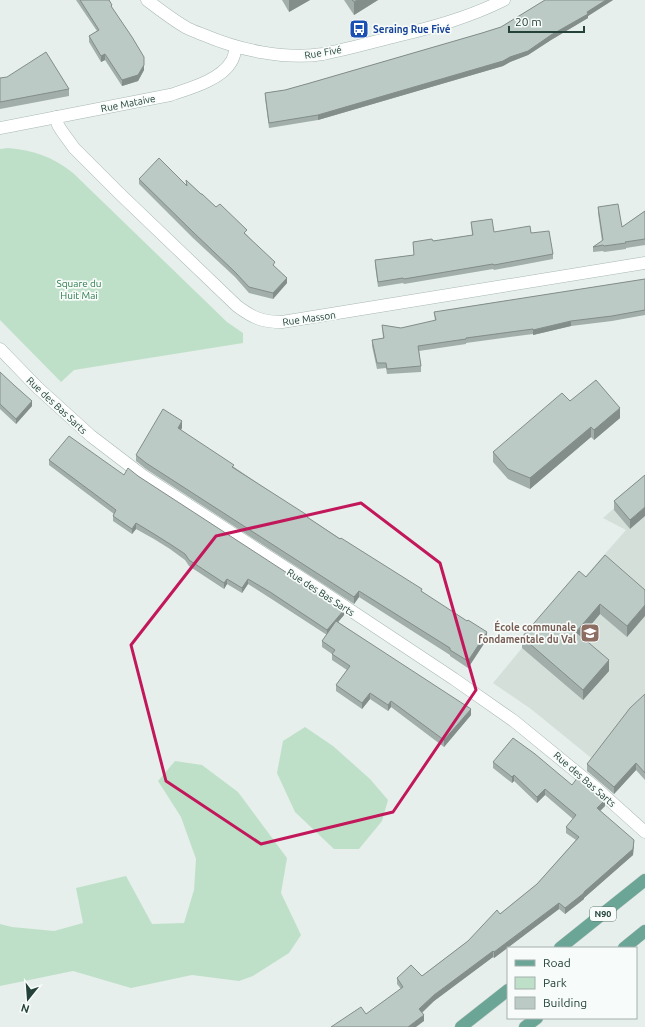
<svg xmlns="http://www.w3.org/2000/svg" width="645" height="1027" font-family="Ubuntu,sans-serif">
	<rect width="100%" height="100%" fill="#e6efeb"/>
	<polygon fill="#d4dfda" points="645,481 645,694 595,761 531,709 493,683 522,648 626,530 603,518"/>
	<g fill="#bfe0c8">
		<path d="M8,148C32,150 54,157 73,173L227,322L243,333V343L74,370L61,382L0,320V149Z"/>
		<polygon points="305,727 333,746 370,779 388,800 382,821 359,849 334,849 295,812 277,773 283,741"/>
		<polygon points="175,761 202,765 238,792 287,858 281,893 301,935 289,953 253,976 239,981 192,975 131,988 73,971 0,986 0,924 12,927 54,931 83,923 76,888 126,876 152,924 184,923 194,890 196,859 181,817 158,781"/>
	</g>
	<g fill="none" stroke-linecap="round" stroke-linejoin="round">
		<defs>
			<g id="minor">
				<path d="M147,0C160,10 173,20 187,28C193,31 199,33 204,35C239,50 285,60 323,54C348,49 373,42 397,36C434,27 470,17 504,0"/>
				<path d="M56,117L58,125L61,130L74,148L119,193L237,306C253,318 262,322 282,322L645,263"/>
				<path d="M0,128L170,95C188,89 221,80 231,62C234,58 235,52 236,47"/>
				<polyline points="0,349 38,388 91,436 142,475 320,590 454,679 514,721 596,788 645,832"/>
			</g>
			<g id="major">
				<polyline points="560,948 645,880"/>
				<polyline points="624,948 645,931"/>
				<polyline points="461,1027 508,990"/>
				<polyline points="525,1027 537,1018"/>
			</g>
		</defs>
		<use href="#minor" stroke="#a8b8b2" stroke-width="13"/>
		<use href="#major" stroke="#c2cac8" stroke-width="13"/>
		<use href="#minor" stroke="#fff" stroke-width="12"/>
		<use href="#major" stroke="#6aa596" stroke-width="12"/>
	</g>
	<g fill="#a1aea9">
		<polygon points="76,0 109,0 112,8 144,70 138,81 122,86 105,60 101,62 89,42 89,36 97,31"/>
		<polygon points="282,0 310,0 289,12"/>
		<polygon points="344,0 378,0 354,15"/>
		<polygon points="545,0 613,0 588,16 588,18 551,40 528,55 510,62 503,66 318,120 269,128 265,98 265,93 285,90 310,83 482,33 501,27"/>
		<polygon points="0,78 69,89 69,96 0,109"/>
		<polygon points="139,179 186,185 186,180 201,194 216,207 247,235 275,267 287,283 273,299 249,293 235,277 193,238 139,184"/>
		<polygon points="598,207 622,227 645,211 645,245 626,248 626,249 604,252 603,251 593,252 593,247 602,241 598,213"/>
		<polygon points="471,222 494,232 531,233 553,254 553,259 494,270 493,269 404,284 403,283 378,287 375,265 375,260 414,255 413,242 433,241 472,235"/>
		<polygon points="645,279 645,315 612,321 571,326 533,335 533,334 466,343 466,344 419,351 421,366 421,372 387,374 386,368 377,369 372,346 372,340 383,338 382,325 401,328 435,321 434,312"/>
		<polygon points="0,372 32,406 16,424 0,409"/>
		<polygon points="570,401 620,418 594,440 591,437 530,489 508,479 493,462 493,452"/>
		<polygon points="182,428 181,430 234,467 307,517 422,592 487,639 468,668 450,656 450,655 359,597 354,604 146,469 136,461 136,455"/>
		<polygon points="49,460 124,475 138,476 344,615 338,622 471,715 444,747 391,707 388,711 370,699 362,709 336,691 336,685 347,670 332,660 332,654 322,647 322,641 327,635 270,598 248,584 242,593 227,584 224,589 189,566 185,560 170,549 154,539 136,529 132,534 113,521 113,516 114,514 49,465"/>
		<polygon points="645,475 630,529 614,510 614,501"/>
		<polygon points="586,577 645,590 627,637 600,614 581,637 609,671 583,700 522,648 522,637"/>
		<polygon points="645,694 645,780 636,770 614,794 587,771 587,764"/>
		<polygon points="493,762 572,785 605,806 600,811 634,846 633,855 584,898 584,899 565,914 559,909 494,958 493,957 434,1001 422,1013 424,1021 366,1014 401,989 397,984 397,978 422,976 468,941 500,914 537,884 576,840 566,833 566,827 573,819 545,795 537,803 514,781 512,783 493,768"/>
	</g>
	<g fill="#838d89">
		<polygon points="289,0 310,0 289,12"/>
		<polygon points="358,0 378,0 354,15 354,2"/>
		<polygon points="606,0 613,0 588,16 588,18 551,40 528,55 510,62 503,66 318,120 318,115 587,12"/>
		<polygon points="105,54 105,60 101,62 101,56"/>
		<polygon points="144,65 144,70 138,81 122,86 122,80"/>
		<polygon points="287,278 287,283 273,299 273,293"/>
		<polygon points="571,321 571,326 533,335 533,330"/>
		<polygon points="32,401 32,406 16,424 16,419"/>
		<polygon points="620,408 620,418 594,440 594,430"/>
		<polygon points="182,421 182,428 178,434 178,428"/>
		<polygon points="591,427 591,437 530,489 530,478"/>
		<polygon points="645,507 645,516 630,529 630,520"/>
		<polygon points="136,523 136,529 132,534 132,529"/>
		<polygon points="227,579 227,584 224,589 224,583"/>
		<polygon points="248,579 248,584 242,593 242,588"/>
		<polygon points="359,591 359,597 354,604 354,597"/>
		<polygon points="600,604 600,614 576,642 576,632"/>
		<polygon points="645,605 645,616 627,637 627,626"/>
		<polygon points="344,610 344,615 327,635 327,630"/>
		<polygon points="487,632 487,639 468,668 468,661"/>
		<polygon points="609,660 609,671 583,700 583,690"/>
		<polygon points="370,693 370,699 362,709 362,703"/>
		<polygon points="391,701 391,707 388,711 388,705"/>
		<polygon points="471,709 471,715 444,747 444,740"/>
		<polygon points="636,763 636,770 614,794 614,787"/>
		<polygon points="514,775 514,781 512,783 512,777"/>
		<polygon points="545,789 545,795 537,803 537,797"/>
		<polygon points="605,800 605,806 597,814 597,808"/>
		<polygon points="634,840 633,855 584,898 584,899 565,914 565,908 584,892"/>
		<polygon points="559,903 559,909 494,958 494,952"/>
		<polygon points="493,951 493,957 434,1001 419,1015 419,1009 434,995"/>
		<polygon points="424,1015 424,1021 416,1027 408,1027"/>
	</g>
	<g fill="#bbcac4" stroke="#838d89">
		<polygon points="80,0 109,0 112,5 111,6 132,37 144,57 144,65 138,75 122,80 105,54 101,56 89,36 99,30"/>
		<polygon points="352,0 358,0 354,2"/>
		<polygon points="545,0 606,0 587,12 588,14 551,35 528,51 510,57 503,61 318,115 269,123 265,93 285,90 310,83 482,33 501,27"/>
		<polygon points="46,52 69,89 0,102 0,78 7,77"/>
		<polygon points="159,158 187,186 186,180 201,194 202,194 216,207 220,204 247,230 244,233 275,262 273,265 287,278 273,293 249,287 235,272 193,232 139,179"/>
		<polygon points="618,204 622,227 645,211 645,239 625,242 626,243 604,246 603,245 593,247 603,240 598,207"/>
		<polygon points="492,219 494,232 530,226 531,233 549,231 553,254 494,265 493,264 404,279 403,278 378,282 375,260 414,255 413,242 432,239 433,241 473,235 471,222"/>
		<polygon points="645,279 645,310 612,316 571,321 533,330 533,329 466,338 466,339 418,346 421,366 387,369 386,363 377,363 372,340 384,338 382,325 401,328 436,320 434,312"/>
		<polygon points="0,372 15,386 32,401 16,419 0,404"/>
		<polygon points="596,380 620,408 594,430 591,427 530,478 508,469 493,452 562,393 570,401"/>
		<polygon points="163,409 182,421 178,428 234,465 232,467 307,515 307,517 340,539 341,538 422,589 421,591 441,604 467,621 468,620 487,632 468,661 450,650 450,648 359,591 354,597 146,463 136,455"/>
		<polygon points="69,436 124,475 128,468 138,476 344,610 327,630 270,592 248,579 242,588 227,579 224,583 189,560 185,554 170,544 154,534 136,523 132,529 113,516 116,510 49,460"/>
		<polygon points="645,475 645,507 630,520 614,501"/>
		<polygon points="605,555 645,590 645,605 627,626 600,604 576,632 609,660 583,690 522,637 579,571 586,577"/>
		<polygon points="336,621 471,709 444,740 391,701 388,705 370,693 362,703 336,685 350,666 332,654 335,650 322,641"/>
		<polygon points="645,694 645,773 636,763 614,787 587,764 630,708"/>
		<polygon points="513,738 535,754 572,785 578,777 605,800 597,808 634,840 633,849 584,892 584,893 565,908 559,903 494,952 493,951 434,995 419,1009 424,1015 408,1027 331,1027 361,1007 366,1014 403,987 397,978 411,965 422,976 468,941 497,910 500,914 537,884 579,837 566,827 576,815 545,789 537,797 514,775 512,777 493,762"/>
	</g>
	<path fill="none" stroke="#c2185b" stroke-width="3" stroke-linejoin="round" d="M361,503L440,563L476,690L393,812L261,844L166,781L131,645L216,536Z"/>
	<defs>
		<symbol id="bus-square" viewBox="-11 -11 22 22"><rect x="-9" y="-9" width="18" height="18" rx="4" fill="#1a4fb4" stroke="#f7fbf9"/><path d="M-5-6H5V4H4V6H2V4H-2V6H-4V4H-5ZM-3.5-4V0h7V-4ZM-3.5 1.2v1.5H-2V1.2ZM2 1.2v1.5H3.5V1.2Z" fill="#fff"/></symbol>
		<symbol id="school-square" viewBox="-11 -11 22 22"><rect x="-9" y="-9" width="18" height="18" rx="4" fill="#8d6e63" stroke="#f7fbf9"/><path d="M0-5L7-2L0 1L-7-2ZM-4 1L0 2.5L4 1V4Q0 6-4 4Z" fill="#fff"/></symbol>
	</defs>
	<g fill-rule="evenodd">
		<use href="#bus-square" x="348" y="18" width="22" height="22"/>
		<use href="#school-square" x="579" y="622" width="22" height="22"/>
	</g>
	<g text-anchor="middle" stroke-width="3.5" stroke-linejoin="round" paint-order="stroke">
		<rect fill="#f7fbf9" stroke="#637a73" stroke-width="1" x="590" y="907" width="26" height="14" rx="3"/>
		<g font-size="9" font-weight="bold" fill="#24423a">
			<text x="603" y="917">N90</text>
		</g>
		<g font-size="10" font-weight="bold" fill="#164399" stroke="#f7fbf9" text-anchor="start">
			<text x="373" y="33">Seraing Rue Fivé</text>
		</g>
		<g font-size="10" fill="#24423a" stroke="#f7fbf9">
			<text transform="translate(323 52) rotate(-9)" y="4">Rue Fivé</text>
			<text transform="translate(128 103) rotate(-11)" y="4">Rue Mataive</text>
			<text transform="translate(309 318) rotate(-8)" y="4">Rue Masson</text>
			<text transform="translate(57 405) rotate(43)" y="4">Rue des Bas Sarts</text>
			<text transform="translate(321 592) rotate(33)" y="4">Rue des Bas Sarts</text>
			<text transform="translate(585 779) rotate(41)" y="4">Rue des Bas Sarts</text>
		</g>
		<g font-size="10" fill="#2d7a4b" stroke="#f7fbf9">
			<text x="79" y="287">Square du<tspan x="79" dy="12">Huit Mai</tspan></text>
		</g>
		<g font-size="10" font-weight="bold" fill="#785e54" stroke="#f7fbf9" text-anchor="end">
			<text x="576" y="631">École communale<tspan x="576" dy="12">fondamentale du Val</tspan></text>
		</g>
	</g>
	<rect x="507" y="947" width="130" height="72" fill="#f7fbf9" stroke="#a3b1ad"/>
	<rect x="515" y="960" width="20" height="6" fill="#6aa596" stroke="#a3b1ad"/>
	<text x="543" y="967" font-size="12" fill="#24423a">Road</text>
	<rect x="515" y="977" width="20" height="12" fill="#bfe0c8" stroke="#a3b1ad"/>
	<text x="543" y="987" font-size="12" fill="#24423a">Park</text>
	<rect x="515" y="997" width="20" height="12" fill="#bbcac4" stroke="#a3b1ad"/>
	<text x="543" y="1007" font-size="12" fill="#24423a">Building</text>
	<g transform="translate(28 999) rotate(197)" stroke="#f7fbf9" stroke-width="3" paint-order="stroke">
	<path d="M0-3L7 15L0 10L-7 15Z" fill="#24423a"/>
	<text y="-6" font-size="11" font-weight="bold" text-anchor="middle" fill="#24423a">N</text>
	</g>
	<path d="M509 26v6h75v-6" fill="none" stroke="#24423a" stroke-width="2"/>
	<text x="515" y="26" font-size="12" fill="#24423a" stroke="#f7fbf9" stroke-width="3" paint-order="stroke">20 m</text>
</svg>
